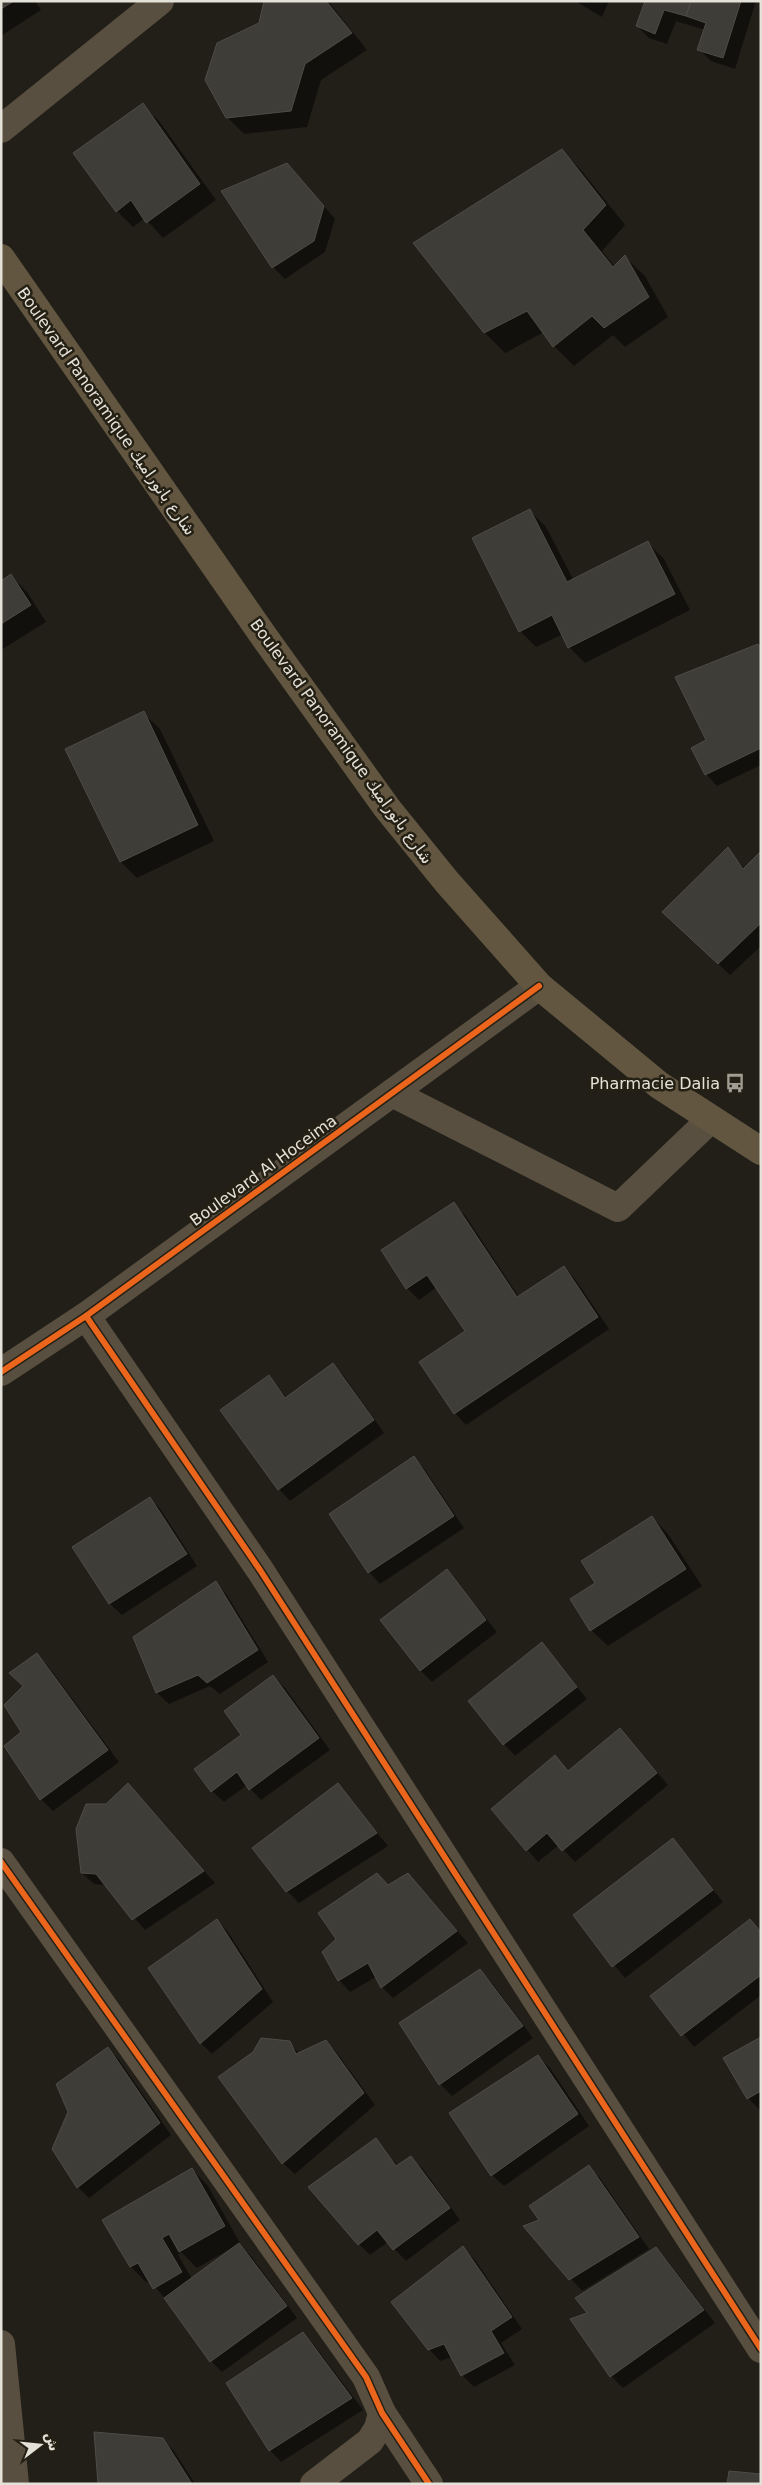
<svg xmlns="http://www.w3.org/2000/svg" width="762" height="2485" font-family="'DejaVu Sans','Noto Naskh Arabic',sans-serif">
	<rect width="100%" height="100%" fill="#211f18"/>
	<g fill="#0007" fill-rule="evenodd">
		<polygon points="1,1 35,1 41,10 1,36"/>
		<polygon points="266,1 328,1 367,50 321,80 307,127 244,134 227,117"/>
		<polygon points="575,1 609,1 602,17"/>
		<polygon points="647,1 756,1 735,69 711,61 699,49 705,30 676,21 667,44 649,38 637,26"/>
		<polygon points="142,105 159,121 216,200 163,238 145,218 133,227 117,211"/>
		<polygon points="561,150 581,170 625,225 602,251 615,267 625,257 645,276 668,317 625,347 613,335 574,366 554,346 544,332 505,353 485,333 415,243"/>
		<polygon points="298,176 335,219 325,252 285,279 273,267 222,191"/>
		<polygon points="530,511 546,527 574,581 648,543 664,559 690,610 585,663 569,647 563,634 536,647 520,631"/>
		<polygon points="11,576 27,592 46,622 1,650 1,582"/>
		<polygon points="761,648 761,765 717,786 706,774 708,740"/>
		<polygon points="143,713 160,729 214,841 137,878 121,862 67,749"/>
		<polygon points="728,849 745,869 761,853 761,946 730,975 675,923"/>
		<polygon points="453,1203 465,1215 519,1297 564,1267 575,1279 609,1329 466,1425 455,1413 466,1331 437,1287 419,1300 407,1288"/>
		<polygon points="333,1364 344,1376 384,1433 290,1501 279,1489 269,1377 287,1398"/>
		<polygon points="414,1458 425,1470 464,1528 380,1584 369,1572 330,1514"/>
		<polygon points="150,1498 161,1510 197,1566 122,1615 110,1604 73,1547"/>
		<polygon points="652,1517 668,1534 702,1586 608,1646 591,1630"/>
		<polygon points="447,1570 497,1632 432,1682 421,1671"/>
		<polygon points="216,1583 227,1595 268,1662 220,1694 210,1686 169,1704 157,1693 134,1638"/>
		<polygon points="541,1644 587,1699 515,1756 504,1744"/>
		<polygon points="37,1654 48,1666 119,1762 53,1811 41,1799 22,1733 25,1686"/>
		<polygon points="273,1676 285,1688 330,1750 261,1800 247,1785 224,1802 212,1791"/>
		<polygon points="620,1730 668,1785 575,1862 559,1845 538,1862 493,1809 555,1757 569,1772"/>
		<polygon points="128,1785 215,1883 145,1930 106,1885 94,1884 82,1873 107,1806"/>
		<polygon points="338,1785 388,1846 299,1903 287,1891"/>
		<polygon points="673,1840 723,1902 625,1978 575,1916"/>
		<polygon points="407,1874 468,1943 393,1998 382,1987 376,1977 350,1992 339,1980 388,1886"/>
		<polygon points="217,1920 228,1932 273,2002 212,2054 201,2043"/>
		<polygon points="750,1920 761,1931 761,1995 694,2047 652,1996"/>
		<polygon points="480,1971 492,1983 533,2038 452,2096 440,2084"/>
		<polygon points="761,2038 761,2109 759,2109 748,2098"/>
		<polygon points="326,2041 337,2053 375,2105 295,2174 283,2163 289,2043 300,2054"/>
		<polygon points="107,2048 119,2060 171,2135 89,2198 78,2187"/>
		<polygon points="538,2057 550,2068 589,2126 504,2186 492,2175"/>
		<polygon points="375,2140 398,2166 411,2158 423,2169 460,2220 406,2261 388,2242 370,2255 359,2244"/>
		<polygon points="588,2167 600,2178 649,2249 582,2291 525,2227 541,2221"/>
		<path d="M192,2169L208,2186L240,2243L238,2244L251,2256L297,2318L222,2372L211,2361L169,2303L150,2281L147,2283L131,2267ZM235,2246L236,2247L192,2279L178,2255L181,2252L197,2268Z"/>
		<polygon points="463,2248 475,2260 522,2329 501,2343 515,2365 474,2387 462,2375 452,2357 440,2361 429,2349"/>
		<polygon points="655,2249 667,2260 715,2323 623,2388 611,2376"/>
		<polygon points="303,2333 314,2345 363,2410 281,2462 270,2450"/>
		<polygon points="162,2439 174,2451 195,2484 99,2484"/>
	</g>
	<g fill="#3e3d37" stroke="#4f4c46">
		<polygon points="1,1 14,1 1,9"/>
		<polygon points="326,1 352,33 305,64 291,111 226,118 205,80 217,43 259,23 264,1"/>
		<polygon points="645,1 691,1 686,16 664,10 655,34 636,26"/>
		<polygon points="691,1 741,1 723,58 697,50 706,23 686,16"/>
		<polygon points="143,103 200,184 146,223 131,200 116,212 73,153"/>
		<polygon points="562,149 606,205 583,230 613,267 625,255 649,297 604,328 592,316 553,347 527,311 484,333 413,243"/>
		<polygon points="287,163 324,206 314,241 272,268 221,191"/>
		<polygon points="530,509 567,582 648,541 675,594 568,648 552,615 519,632 472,538"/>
		<polygon points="11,574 31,605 1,624 1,581"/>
		<polygon points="758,644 761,648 761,748 705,775 691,748 706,740 675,677"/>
		<polygon points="144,711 198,825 120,862 65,749"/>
		<polygon points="728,847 743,869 761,851 761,923 718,964 662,912"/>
		<polygon points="454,1202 517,1297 564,1266 598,1317 454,1414 419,1362 465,1331 427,1275 406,1289 381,1250"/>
		<polygon points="333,1363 374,1420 278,1490 220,1410 269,1375 285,1398"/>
		<polygon points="414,1456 454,1516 368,1573 329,1514"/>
		<polygon points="150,1497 187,1554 109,1604 72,1547"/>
		<polygon points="652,1516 686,1569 590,1631 570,1599 595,1583 581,1561"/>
		<polygon points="447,1569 486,1620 420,1671 380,1620"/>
		<polygon points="216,1581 258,1650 207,1683 198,1675 156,1693 133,1637"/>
		<polygon points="542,1642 577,1687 503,1745 468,1701"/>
		<polygon points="37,1653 108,1750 40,1800 4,1746 21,1732 4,1705 23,1686 9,1673"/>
		<polygon points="273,1675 319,1738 249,1790 237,1772 211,1792 194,1769 241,1735 224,1711"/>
		<polygon points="620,1728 657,1773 562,1851 547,1833 526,1851 491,1809 555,1755 568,1771"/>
		<polygon points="128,1783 204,1871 132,1920 96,1874 81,1873 76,1829 86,1804 106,1804"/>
		<polygon points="338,1783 377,1833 286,1892 252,1848"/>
		<polygon points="673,1838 713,1890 612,1967 573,1915"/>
		<polygon points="377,1873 388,1885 408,1873 457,1931 381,1988 368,1963 338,1981 322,1952 336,1939 318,1913"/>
		<polygon points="217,1919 262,1989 200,2044 148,1968"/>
		<polygon points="750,1919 761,1932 761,1975 681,2036 650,1996"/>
		<polygon points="480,1969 523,2026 439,2085 399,2023"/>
		<polygon points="761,2037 761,2091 747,2099 723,2058"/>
		<polygon points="261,2038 290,2041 296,2054 326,2040 364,2093 282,2164 218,2077 253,2052"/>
		<polygon points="108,2047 160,2123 77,2188 52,2149 68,2112 56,2084"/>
		<polygon points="538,2055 578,2114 491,2176 449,2113"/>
		<polygon points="376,2138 396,2166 411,2156 450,2208 393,2250 377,2230 358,2245 308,2187"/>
		<polygon points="589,2165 639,2237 569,2280 523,2226 539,2220 529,2206"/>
		<polygon points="192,2168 225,2226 179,2252 169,2234 162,2238 182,2272 153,2289 138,2263 130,2267 102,2220"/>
		<polygon points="239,2243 287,2306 210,2362 164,2298"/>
		<polygon points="463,2246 512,2317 491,2331 504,2353 461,2376 444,2344 428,2350 391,2302"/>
		<polygon points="656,2247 704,2310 610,2377 570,2319 587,2313 575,2298"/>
		<polygon points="303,2332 352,2398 269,2451 226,2383"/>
		<polygon points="94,2432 163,2438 192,2484 98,2484"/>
		<polygon points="729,2471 761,2474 761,2484 727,2484"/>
	</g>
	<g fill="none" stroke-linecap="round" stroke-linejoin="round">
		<g stroke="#594f40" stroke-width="28">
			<polyline points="1,129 160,1"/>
			<polyline points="392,1093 618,1208 711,1119"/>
			<polyline points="86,1316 260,1570 761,2349"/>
			<polyline points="1,1372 86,1316 539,986"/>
			<polyline points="1,1862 366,2377 382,2413 429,2484"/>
			<polyline points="1,2344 15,2484"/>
			<polyline points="314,2484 370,2441 378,2428 382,2413"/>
		</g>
		<polyline stroke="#625641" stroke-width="28" points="1,258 265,638 387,808 447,882 539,986 659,1085 761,1151"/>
		<defs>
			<g id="cycleway">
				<polyline points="86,1316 260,1570 761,2349"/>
				<polyline points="1,1372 86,1316 539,986"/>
				<polyline points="1,1862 366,2377 382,2413 429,2484"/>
			</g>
		</defs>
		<use href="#cycleway" stroke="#252014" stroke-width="9"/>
		<use href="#cycleway" stroke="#eb651d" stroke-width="6"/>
	</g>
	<defs>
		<symbol id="bus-bare" viewBox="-9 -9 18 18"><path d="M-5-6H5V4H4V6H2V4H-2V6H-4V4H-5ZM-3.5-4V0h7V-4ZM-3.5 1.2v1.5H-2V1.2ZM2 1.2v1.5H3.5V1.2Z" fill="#a09d95" stroke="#252014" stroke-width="2.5" paint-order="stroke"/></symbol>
	</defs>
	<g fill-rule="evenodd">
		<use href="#bus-bare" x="721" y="1069" width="28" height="28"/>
	</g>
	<g text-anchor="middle" stroke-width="5" stroke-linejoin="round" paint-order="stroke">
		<g font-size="16" fill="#e4e1d9" stroke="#252014">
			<text transform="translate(107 411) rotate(55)" y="6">Boulevard Panoramique شارع بانوراميك</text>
			<text transform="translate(342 741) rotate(54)" y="6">Boulevard Panoramique شارع بانوراميك</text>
			<text transform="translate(263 1170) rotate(-36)" y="6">Boulevard Al Hoceima</text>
		</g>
		<g font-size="16" fill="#e4e1d9" stroke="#252014" text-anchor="end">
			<text x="720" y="1089">Pharmacie Dalia</text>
		</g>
	</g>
	<rect width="762" height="2485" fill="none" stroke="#e4e1d9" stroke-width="5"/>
	<g transform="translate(40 2445) rotate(74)" stroke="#252014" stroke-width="4" paint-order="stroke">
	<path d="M0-4L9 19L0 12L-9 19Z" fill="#e4e1d9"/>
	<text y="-8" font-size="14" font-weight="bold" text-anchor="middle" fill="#e4e1d9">ش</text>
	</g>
</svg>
